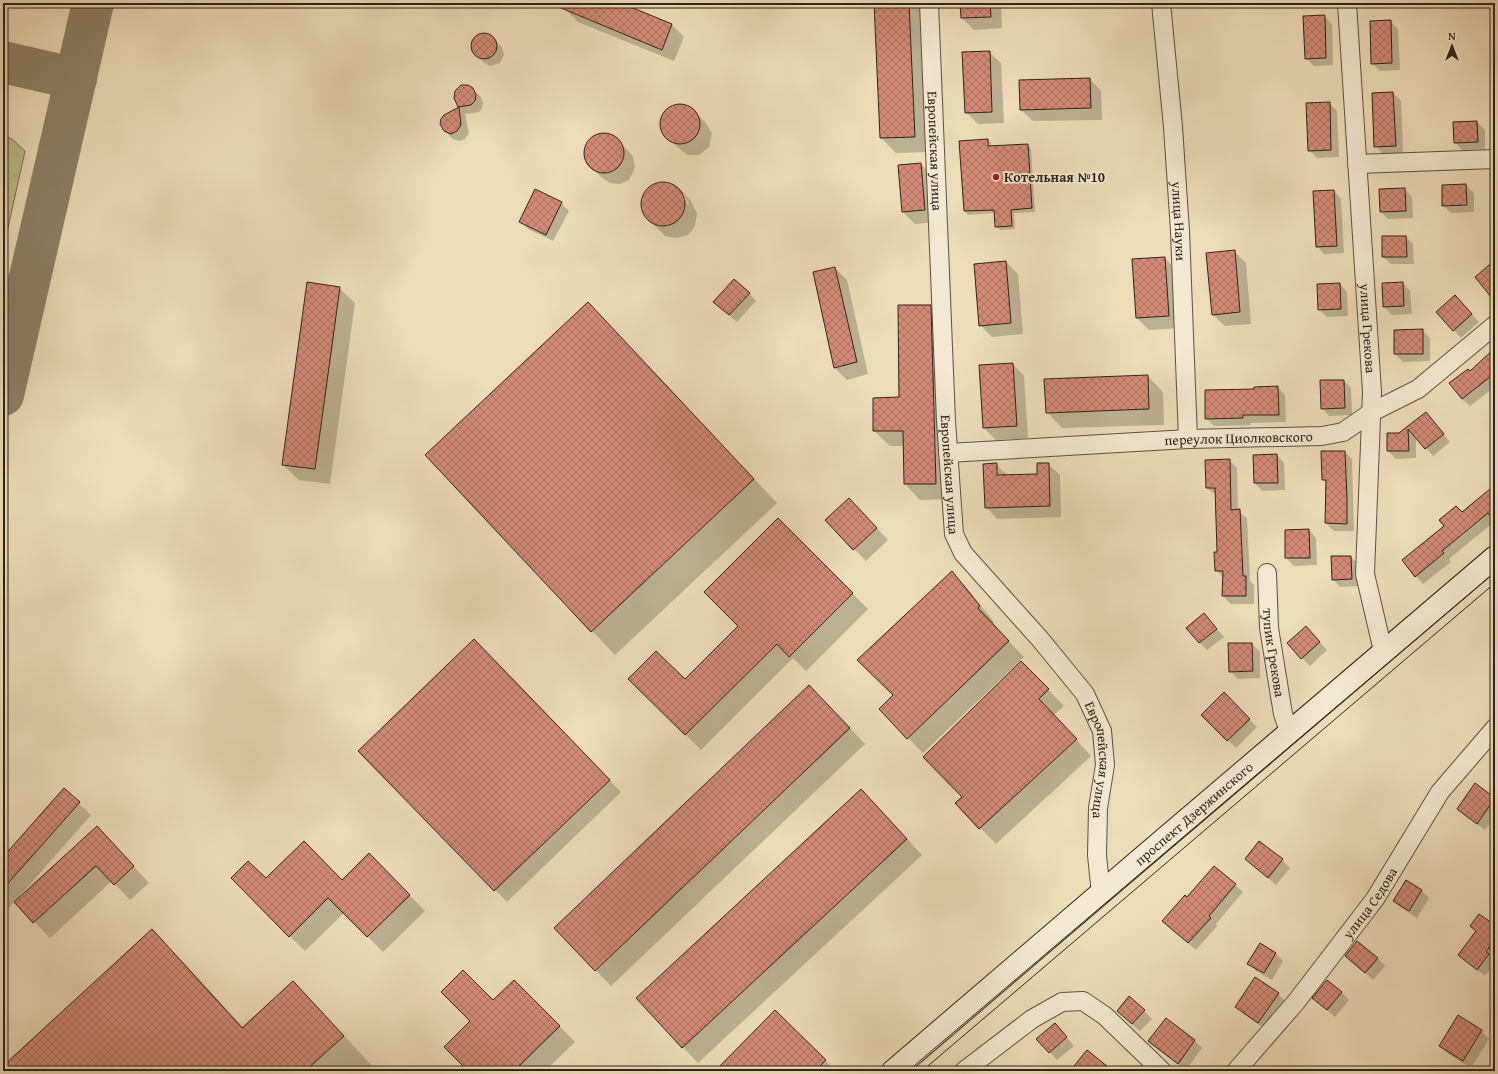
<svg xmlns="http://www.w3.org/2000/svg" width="1498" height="1074" font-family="'Gentium Book Plus',serif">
	<defs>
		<pattern id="grass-tufts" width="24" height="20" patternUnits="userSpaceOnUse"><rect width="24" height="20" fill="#bcbf8b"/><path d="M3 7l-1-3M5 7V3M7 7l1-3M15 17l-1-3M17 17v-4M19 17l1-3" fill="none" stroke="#a2a477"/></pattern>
		<pattern id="building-cross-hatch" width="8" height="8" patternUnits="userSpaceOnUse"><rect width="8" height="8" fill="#d38a76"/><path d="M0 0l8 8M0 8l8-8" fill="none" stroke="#ac7060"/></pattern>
	</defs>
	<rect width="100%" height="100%" fill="#ecdcb8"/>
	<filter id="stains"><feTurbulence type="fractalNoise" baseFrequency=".005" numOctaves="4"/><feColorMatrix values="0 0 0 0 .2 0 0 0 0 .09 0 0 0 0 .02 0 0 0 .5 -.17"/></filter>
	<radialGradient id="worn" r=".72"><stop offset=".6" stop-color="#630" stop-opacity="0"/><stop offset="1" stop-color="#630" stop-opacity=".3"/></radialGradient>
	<polygon fill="url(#grass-tufts)" stroke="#767153" points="3,135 12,139 25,151 3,250"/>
	<g fill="#0003" fill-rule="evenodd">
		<polygon points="569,3 618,3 672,25 684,37 674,61 578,22 566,10"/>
		<polygon points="875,3 924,3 930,152 896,153 881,138"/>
		<polygon points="961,3 1001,3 1002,28 974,30 962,18"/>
		<polygon points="1324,16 1332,24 1333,65 1314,66 1306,58"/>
		<polygon points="1390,21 1398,29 1400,70 1380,71 1372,63"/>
		<polygon points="480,34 488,35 502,47 504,55 500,63 490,66 483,62 475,54 472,47 474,39"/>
		<polygon points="989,52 1001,63 1004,123 978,124 966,112"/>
		<polygon points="1090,79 1101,91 1102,120 1033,121 1021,110"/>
		<polygon points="472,89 481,97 483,103 482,108 479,112 465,114 469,133 465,139 460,141 453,139 442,128 444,116 460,107 459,106"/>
		<polygon points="1393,93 1401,101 1403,153 1383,154 1375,146 1373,94"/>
		<polygon points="1329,103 1337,111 1339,157 1317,158 1309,150"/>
		<polygon points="676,106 682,106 693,110 705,122 712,133 709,147 699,155 687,155 665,136 661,125 663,116 668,110"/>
		<polygon points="1477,122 1485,130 1485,149 1462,150 1455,142"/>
		<polygon points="603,133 615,137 633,156 635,168 629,180 620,184 610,183 601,177 589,165 584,155 586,145 594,136"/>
		<polygon points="988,140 991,143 991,147 1028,145 1031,149 1035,212 1014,213 1015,229 1000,230 996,227 995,213 968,215 965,211 960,141"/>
		<polygon points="921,164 933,176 937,222 915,224 903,212"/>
		<path d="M668,182L678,187L690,200L697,213L695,226L688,235L676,238L665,236L644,215L641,204L643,196L650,187L656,183ZM682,194H684L689,204L688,205Z"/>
		<polygon points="1466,185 1474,193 1474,212 1451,213 1443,205"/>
		<polygon points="1404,189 1412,197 1413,218 1388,219 1381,212"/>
		<polygon points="1334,191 1341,199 1344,253 1324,254 1317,246"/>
		<polygon points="561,203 569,211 553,241 528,229 520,221"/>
		<polygon points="1406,237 1413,244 1414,264 1391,264 1383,257"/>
		<polygon points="1234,251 1246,263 1251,324 1225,326 1213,315"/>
		<polygon points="1165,258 1176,270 1180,328 1149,330 1137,318 1134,260"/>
		<polygon points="1006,262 1018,274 1023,334 992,337 980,325"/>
		<polygon points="835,268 847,280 868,374 847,380 835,368 815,273"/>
		<polygon points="1403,283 1410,291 1412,314 1392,315 1384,307"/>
		<polygon points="1340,284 1347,292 1348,316 1327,317 1319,309"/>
		<polygon points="339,288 355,303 330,484 299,480 283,465"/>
		<polygon points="749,293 756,301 737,322 722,309"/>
		<polygon points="1455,296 1479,322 1461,338 1454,330"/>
		<polygon points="930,306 946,321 951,499 920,500 905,484 904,446 890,446 874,431 901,398"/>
		<polygon points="611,327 777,503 615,655 426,455"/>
		<polygon points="1422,330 1430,338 1430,361 1403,362 1395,354"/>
		<polygon points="1495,350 1495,387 1470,406 1462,399"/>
		<polygon points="1013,364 1024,376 1028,438 996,440 984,428 980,366"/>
		<polygon points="1148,376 1163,392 1164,425 1062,428 1047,412"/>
		<polygon points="1344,381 1351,388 1352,415 1329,416 1322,408"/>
		<polygon points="1277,387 1285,395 1286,422 1250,423 1251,425 1214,426 1206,418 1255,390"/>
		<polygon points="1426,413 1450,442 1433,456 1416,436 1416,458 1396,459 1388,451 1388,434 1399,434"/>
		<polygon points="1345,452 1352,459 1354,531 1334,531 1326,523 1327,483 1323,479"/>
		<polygon points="1277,455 1284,463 1285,490 1262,491 1255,483"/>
		<polygon points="1229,460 1237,468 1238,511 1247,518 1250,581 1254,585 1254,604 1231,604 1223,596 1224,578 1216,570 1218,553 1216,495 1207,488"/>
		<polygon points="996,464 1008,476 1038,475 1048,464 1060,475 1061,517 997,519 986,507"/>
		<polygon points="1495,486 1495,521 1449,559 1451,562 1423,584 1416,576 1462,513"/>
		<polygon points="861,511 888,540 866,561 854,549"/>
		<polygon points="778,519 868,609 806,671 793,658 701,750 630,679 685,680 739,626"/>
		<polygon points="1309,530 1316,538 1317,565 1294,566 1286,558"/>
		<polygon points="1351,557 1358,564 1359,586 1340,587 1333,579"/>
		<polygon points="952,573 967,588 994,622 992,624 1024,657 923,753 908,738 895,695"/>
		<polygon points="1206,617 1224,637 1207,650 1199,642"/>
		<polygon points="1313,635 1327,650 1310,666 1288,643"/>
		<polygon points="1252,644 1260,652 1260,678 1238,679 1230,671"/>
		<polygon points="486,652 621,792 507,902 360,751"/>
		<polygon points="1021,662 1064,706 1054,715 1091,756 996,844 956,803 963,797"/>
		<polygon points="1224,694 1257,727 1236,748 1202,715"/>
		<polygon points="825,702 865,744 611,986 555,928"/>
		<polygon points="1475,785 1495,799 1495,817 1485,830 1466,817 1458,809"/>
		<polygon points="64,789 91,815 17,899 18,900 112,843 149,883 130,900 112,881 50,938 15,901 8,909 3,904 3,858"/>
		<polygon points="877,806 922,855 698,1063 683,1047"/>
		<polygon points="369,854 425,911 383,952 344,913 305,951 232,878 342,881"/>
		<polygon points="1246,859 1282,860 1290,868 1276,885"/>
		<polygon points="1215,867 1243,892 1216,924 1217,926 1196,950 1171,928 1187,899"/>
		<polygon points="1406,881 1422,891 1429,898 1417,918 1402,908 1394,901"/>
		<polygon points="1471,926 1495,927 1495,957 1493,960 1495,964 1485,976 1459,955 1477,932"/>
		<polygon points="152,931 184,963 244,1028 293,982 325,1015 375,1069 373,1071 3,1071 3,1068"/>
		<polygon points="1260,944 1276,954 1283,961 1272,980 1256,971 1249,963"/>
		<polygon points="1346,956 1377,958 1385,966 1373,980"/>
		<polygon points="1256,978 1278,994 1286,1002 1266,1030 1244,1014 1236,1007"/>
		<polygon points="514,981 575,1042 545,1071 469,1071 493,1002"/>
		<polygon points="3,982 8,988 3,993"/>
		<polygon points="1341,992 1349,1000 1335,1017 1313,998"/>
		<polygon points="1144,1011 1152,1019 1140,1031 1126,1019"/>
		<polygon points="775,1012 836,1071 717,1071"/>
		<polygon points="1458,1016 1482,1031 1489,1039 1471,1068 1448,1054 1440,1046"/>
		<polygon points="1166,1019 1195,1041 1202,1048 1186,1070 1157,1049 1149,1041"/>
		<polygon points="1062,1032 1074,1046 1057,1060 1050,1052"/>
		<polygon points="1003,1068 1006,1071 1000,1071"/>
	</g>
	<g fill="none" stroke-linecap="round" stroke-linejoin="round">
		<g stroke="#8e806a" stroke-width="42">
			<polyline points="3,62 76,79"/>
			<polyline points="3,395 93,3"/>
		</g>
	</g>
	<g fill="url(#building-cross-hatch)" stroke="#2f231b">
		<polygon points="549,3 621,3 672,24 662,50"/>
		<polygon points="874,3 909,3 915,137 880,138"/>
		<polygon points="960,3 990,3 991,17 961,18"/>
		<polygon points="1325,15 1326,58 1305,59 1303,16"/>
		<polygon points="1391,20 1392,63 1371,64 1370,21"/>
		<circle cx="484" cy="46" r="13"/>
		<polygon points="990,51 992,112 965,113 962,52"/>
		<polygon points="1090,78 1091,108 1020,110 1019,80"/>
		<polygon points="461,85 468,85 473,88 476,95 475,101 471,105 458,107 454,98 455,91"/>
		<polygon points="1393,92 1396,146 1374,147 1372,93"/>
		<polygon points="1330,102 1331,150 1308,151 1306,103"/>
		<circle cx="680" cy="124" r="20"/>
		<polygon points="459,107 461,125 457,131 451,134 444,131 440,124 441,119 444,115"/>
		<polygon points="1477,121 1478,142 1454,143 1453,122"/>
		<circle cx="604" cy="153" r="20"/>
		<polygon points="988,139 988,146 1028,144 1032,208 1011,210 1012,226 995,227 994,210 964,211 959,141"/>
		<polygon points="921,163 925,210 902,212 898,165"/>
		<circle cx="663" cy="204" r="22"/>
		<polygon points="1466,184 1467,205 1442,206 1442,185"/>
		<polygon points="1405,188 1406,211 1380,212 1379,189"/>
		<polygon points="535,189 562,202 546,235 519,222"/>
		<polygon points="1334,190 1337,246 1316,247 1313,191"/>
		<polygon points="1382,236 1406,236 1407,257 1382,257"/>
		<polygon points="1235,250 1240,312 1212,315 1206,253"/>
		<polygon points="1165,257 1169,316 1136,318 1132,259"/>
		<polygon points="1495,260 1495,302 1475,277"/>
		<polygon points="1006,261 1011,323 979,326 974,264"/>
		<polygon points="835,267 857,362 834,368 813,272"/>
		<polygon points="734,279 750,293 729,315 713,302"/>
		<polygon points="307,282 340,287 315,469 282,465"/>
		<polygon points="1403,282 1404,306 1383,307 1382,283"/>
		<polygon points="1340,283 1341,309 1318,310 1317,284"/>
		<polygon points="1455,295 1472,314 1453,331 1436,312"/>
		<polygon points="588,302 754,479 591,632 425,455"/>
		<polygon points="898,305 931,305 936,484 904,484 903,431 873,431 873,398 899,397"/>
		<polygon points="1423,329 1423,354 1394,354 1394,330"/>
		<polygon points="1495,348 1495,373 1462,399 1449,383 1468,369 1470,371"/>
		<polygon points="1013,363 1017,426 983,428 979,365"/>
		<polygon points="1148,375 1149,409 1046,413 1044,379"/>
		<polygon points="1320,380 1344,380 1345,408 1321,409"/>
		<polygon points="1278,386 1279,415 1243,415 1243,418 1205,419 1205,390 1254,389 1254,387"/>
		<polygon points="1426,412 1444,434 1425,449 1408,429 1409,451 1387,451 1387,433 1399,433"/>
		<polygon points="1321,451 1345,451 1347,498 1347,524 1325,523 1326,480 1322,480"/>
		<polygon points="1277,454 1278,483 1254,483 1253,455"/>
		<polygon points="1230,459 1231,510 1240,509 1243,576 1246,576 1246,596 1222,596 1223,571 1215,571 1214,552 1217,552 1215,488 1206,488 1205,460"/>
		<polygon points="997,463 997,475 1037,474 1037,463 1049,463 1050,506 985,508 983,464"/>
		<polygon points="1490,489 1495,495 1495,522 1488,513 1442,551 1444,553 1415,577 1402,560 1444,526 1439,520 1456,506 1462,512"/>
		<polygon points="849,498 877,528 853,550 825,520"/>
		<polygon points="778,518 853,593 789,657 777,644 685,735 628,679 656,651 685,679 738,626 704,592"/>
		<polygon points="1309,529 1310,558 1285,558 1285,530"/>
		<polygon points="1331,556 1351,556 1352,579 1332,580"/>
		<polygon points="952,571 980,606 978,608 1009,641 907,739 879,709 893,695 857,660"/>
		<polygon points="1204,613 1217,629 1199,643 1186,628"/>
		<polygon points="1306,626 1320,642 1301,659 1287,643"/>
		<polygon points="474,639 610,780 494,891 358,751"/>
		<polygon points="1228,643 1252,643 1253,671 1229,672"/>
		<polygon points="1021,661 1049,689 1039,699 1077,739 979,829 955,803 962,797 923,757"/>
		<polygon points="809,685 850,728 595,971 554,928"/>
		<polygon points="1224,692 1250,719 1227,741 1201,715"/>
		<polygon points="1475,783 1495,798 1477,824 1457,809"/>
		<polygon points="64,788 80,802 3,889 3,857"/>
		<polygon points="861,789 907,839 682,1048 636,998"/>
		<polygon points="97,826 134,866 114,885 96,866 33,923 14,902"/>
		<polygon points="304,841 342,880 369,853 410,895 367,937 328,898 289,937 231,878 248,861 266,878"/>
		<polygon points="1259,841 1283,859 1268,878 1245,859"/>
		<polygon points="1214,866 1236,884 1209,916 1211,918 1188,943 1162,921 1185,895 1187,897"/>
		<polygon points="1406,880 1422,890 1409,911 1393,901"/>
		<polygon points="1479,914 1495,925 1495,939 1486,952 1489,954 1477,970 1458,955 1476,931 1470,926"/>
		<polygon points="152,929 242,1028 293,981 344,1036 305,1071 3,1071 3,1066"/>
		<polygon points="1357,941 1378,958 1365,973 1345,956"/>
		<polygon points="1260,943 1276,953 1264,973 1247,964"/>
		<polygon points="463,970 493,1000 514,980 560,1026 514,1071 468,1071 444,1047 470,1021 441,992"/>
		<polygon points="1255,977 1279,993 1258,1023 1235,1007"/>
		<polygon points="1327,980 1342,992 1327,1010 1312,998"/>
		<polygon points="1129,996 1145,1010 1132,1024 1117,1011"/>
		<polygon points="775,1010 826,1060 815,1071 715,1071"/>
		<polygon points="1458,1015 1482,1030 1463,1061 1439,1046"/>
		<polygon points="1166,1018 1195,1040 1178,1064 1148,1041"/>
		<polygon points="1055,1023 1067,1037 1049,1053 1036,1039"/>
		<polygon points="1087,1050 1113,1071 1070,1071"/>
	</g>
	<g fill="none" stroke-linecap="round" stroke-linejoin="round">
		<defs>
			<g id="minor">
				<path id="s1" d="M929,3L946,421L954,534L963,553L1040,639L1085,694L1102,731L1105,765L1098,808L1097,855L1101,894"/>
				<path id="s2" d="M1161,3L1173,127L1180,231L1188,439"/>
				<path id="s3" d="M1347,3L1372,392L1365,574L1383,651"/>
				<polyline points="1357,164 1495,159"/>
				<path id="s4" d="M948,453L1188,439L1322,436L1343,432L1372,412L1418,389L1495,325"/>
				<path id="s5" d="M1267,573L1269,628L1283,714L1289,731"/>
				<polyline points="964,1071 1032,1019 1062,1002 1083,1001 1105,1016 1162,1071"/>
				<path id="s6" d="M1236,1071L1296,1002L1375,899L1440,792L1495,728"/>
			</g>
			<g id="secondary">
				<path id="s7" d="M893,1071C1094,900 1293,727 1495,557"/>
			</g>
		</defs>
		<use href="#minor" stroke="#5e5142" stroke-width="20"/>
		<use href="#secondary" stroke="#2f231b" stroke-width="24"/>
		<use href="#minor" stroke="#f3e8d1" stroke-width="18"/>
		<use href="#secondary" stroke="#f3e8d1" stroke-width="22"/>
		<g stroke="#2f231b" stroke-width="1">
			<polyline points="908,1071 1495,572"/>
			<polyline points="922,1071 1495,583"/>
		</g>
	</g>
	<circle fill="#8f2418" stroke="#f3e8d1" stroke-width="1.5" cx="996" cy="177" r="4"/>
	<g text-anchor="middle" stroke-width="3.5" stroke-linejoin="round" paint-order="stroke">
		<g font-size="14" fill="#2f231b" stroke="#f3e8d1">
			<text dy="5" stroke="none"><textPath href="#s1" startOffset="148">Европейская улица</textPath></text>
			<text dy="5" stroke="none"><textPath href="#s2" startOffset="219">улица Науки</textPath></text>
			<text dy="5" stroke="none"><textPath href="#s3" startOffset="326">улица Грекова</textPath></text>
			<text dy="5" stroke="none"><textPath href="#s4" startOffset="291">переулок Циолковского</textPath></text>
			<text dy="5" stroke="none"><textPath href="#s1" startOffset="472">Европейская улица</textPath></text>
			<text dy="5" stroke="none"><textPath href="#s5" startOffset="80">тупик Грекова</textPath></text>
			<text dy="5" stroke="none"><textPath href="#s1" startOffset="808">Европейская улица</textPath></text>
			<text dy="5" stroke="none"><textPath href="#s7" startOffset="396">проспект Дзержинского</textPath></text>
			<text dy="5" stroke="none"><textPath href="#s6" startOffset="215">улица Седова</textPath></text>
		</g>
		<g font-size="14" font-weight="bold" fill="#2f231b" stroke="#f3e8d1" text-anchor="start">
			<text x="1004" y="182">Котельная №10</text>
		</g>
	</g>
	<rect width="1498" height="1074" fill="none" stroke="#ecdcb8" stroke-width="16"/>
	<rect x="4" y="4" width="1490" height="1066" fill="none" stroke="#2f231b" stroke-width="2"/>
	<rect x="8" y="8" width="1482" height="1058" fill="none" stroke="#2f231b"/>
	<g transform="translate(1452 46)" stroke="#f3e8d1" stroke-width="3" paint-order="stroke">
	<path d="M0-3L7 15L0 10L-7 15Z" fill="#2f231b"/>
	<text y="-6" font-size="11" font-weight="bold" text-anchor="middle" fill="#2f231b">N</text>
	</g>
	<rect width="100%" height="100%" filter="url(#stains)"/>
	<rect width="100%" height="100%" fill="url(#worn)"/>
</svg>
